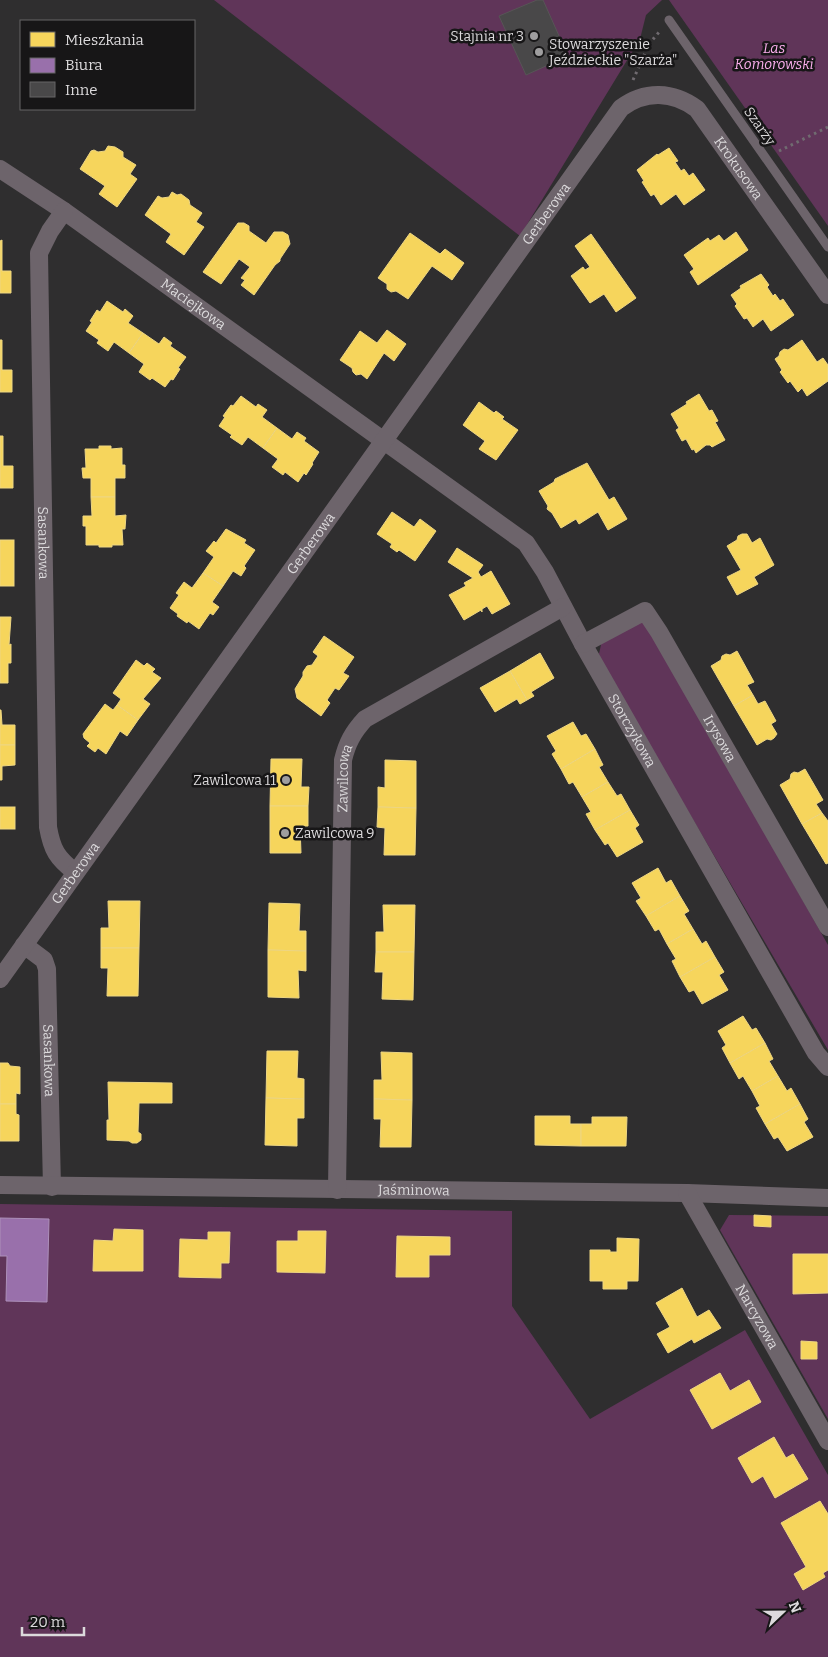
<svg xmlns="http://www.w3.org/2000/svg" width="828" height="1657" font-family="Bitter,serif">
	<rect width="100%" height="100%" fill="#2f2e2f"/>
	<g fill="#603559">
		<polygon points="214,0 662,0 646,15 640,39 520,236"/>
		<polygon points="669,0 828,0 828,226"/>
		<polygon points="640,621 648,627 828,945 828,1050 603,666 599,654 602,640"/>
		<polygon points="0,1204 512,1211 512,1306 590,1419 745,1330 828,1475 828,1657 0,1657"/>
		<polygon points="729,1215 828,1216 828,1419 720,1230"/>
	</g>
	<g fill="#f6d55c" stroke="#eed682">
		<polygon points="108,146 115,147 123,152 123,157 136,165 130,174 137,179 117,207 99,194 105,186 80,169 91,151 94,150 98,152 105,151"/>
		<polygon points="669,148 678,161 675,162 681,171 684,169 689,176 693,173 705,190 684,205 676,194 661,205 654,194 651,196 642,182 644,181 637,170 657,154 658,155"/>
		<polygon points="172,192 177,195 181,194 189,200 190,205 202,213 196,222 204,227 184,255 166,242 171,234 145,215 158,196 162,198 169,197"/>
		<polygon points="238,223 244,223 249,226 249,231 266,243 274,232 283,232 288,235 290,244 280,259 280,261 275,265 254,295 241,285 245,280 241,278 250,267 239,259 221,284 203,272"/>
		<polygon points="736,232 748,250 698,285 690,272 694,269 684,255 708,238 710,241 719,235 724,241"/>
		<polygon points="410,233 440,254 445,249 464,263 452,280 432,266 408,299 396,291 391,292 387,289 387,284 378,278"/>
		<polygon points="591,234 636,298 616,312 604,294 590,303 571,276 583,267 585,270 590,267 575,246"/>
		<polygon points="2,240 2,271 11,271 11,293 0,293 0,241"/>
		<polygon points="761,274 769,285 767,287 773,296 775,294 780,301 783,299 794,315 771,331 763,319 753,327 747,318 744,319 735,306 737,304 731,295 741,288 740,286"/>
		<polygon points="107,301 123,312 125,309 133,316 128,323 143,333 129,353 114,342 108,351 97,343 99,340 86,331 92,322 90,321 97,310 100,312"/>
		<polygon points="387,330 406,344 394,361 384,353 367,379 361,374 356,375 353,372 352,368 340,360 360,331 377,343"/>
		<polygon points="143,333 159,344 164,337 172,343 170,346 186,357 178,368 180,369 173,380 171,379 165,387 152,378 150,380 139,372 144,364 129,353"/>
		<polygon points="0,340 2,340 2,370 12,370 12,392 0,392"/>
		<polygon points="802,340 817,362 823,358 828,365 828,381 807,396 802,388 798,392 790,381 788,383 780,372 782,370 775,359 779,356 780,352 784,349 788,350"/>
		<polygon points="699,394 709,411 712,410 718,421 715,422 725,440 712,447 710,445 706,445 696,453 694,449 692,450 686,439 682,441 676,430 679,428 671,414 687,404 686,402"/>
		<polygon points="241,396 256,407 258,404 267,410 262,417 277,428 263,448 248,437 242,445 230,437 232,435 219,426 225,417 223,416 231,405 233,406"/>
		<polygon points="479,402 494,413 496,411 504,417 502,419 518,430 496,460 479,449 485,441 463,425"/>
		<polygon points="277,428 292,439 297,432 306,438 304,441 319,452 312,463 313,464 306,475 304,473 298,482 285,472 283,475 272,467 278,459 263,448"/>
		<polygon points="0,436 3,436 3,466 13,466 13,488 0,488"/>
		<polygon points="99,446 111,446 111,449 122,448 122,465 125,465 125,478 115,478 115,497 91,497 91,478 83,478 82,468 86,468 85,449 99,449"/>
		<polygon points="587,463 609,500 614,497 627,519 608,530 598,512 579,524 576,519 561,528 552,513 547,509 548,506 539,491 554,482 555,479"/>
		<polygon points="91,497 115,497 115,516 126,515 125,529 122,529 123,545 112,545 112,547 99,547 99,545 86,545 86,526 83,526 83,516 92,516"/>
		<polygon points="392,512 414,527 420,519 436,531 415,561 399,550 397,552 390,547 392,544 377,534"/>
		<polygon points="226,529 246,540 244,543 255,550 244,566 246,568 241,576 233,571 223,586 203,573 214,557 206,551 214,541 216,543"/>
		<polygon points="742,534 747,534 752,543 760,538 774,565 754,577 758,584 737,595 727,577 741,570 727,546 737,540 738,536"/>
		<rect x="0" y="540" width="14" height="46"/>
		<polygon points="457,548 483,565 478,572 481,577 491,571 510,604 492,614 487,606 482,609 482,612 481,610 464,620 449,595 466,586 464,583 473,578 448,562"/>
		<polygon points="203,573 223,586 212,602 219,607 213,615 210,613 199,629 188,621 187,623 177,616 178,614 170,608 179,595 176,593 184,582 192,588"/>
		<polygon points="0,617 11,617 9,645 11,644 11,663 8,663 8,683 0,683"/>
		<polygon points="324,636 354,657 343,673 349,676 339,690 335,688 327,700 330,703 321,716 297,698 295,689 303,676 303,672 307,666 312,665 318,656 313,652"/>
		<polygon points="737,651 754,682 747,685 753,695 734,706 711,666 721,660 722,656 726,654 730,655"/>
		<polygon points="540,653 554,678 531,692 534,696 527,700 510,671"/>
		<polygon points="136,660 144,666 147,663 155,669 152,672 161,678 143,699 150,704 138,720 117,705 121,699 113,693"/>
		<polygon points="510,671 527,700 520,704 517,699 495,712 480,688"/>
		<polygon points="753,695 758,704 765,701 776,721 771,724 777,734 774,738 771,740 767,739 757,745 734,706"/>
		<polygon points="105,704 113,710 117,705 138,720 127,736 120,731 106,754 98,748 95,752 87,746 90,743 84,738 83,734"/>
		<polygon points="0,710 1,710 2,725 15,725 15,745 0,745"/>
		<polygon points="573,722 581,736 586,734 595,749 561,769 552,754 556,751 547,736"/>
		<polygon points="0,745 15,745 15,765 2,766 2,780 0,780"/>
		<polygon points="595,749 603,765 599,767 608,782 582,797 573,782 569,784 561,769"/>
		<polygon points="271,759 302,759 301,787 309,787 308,806 270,806"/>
		<polygon points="385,760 416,761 416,808 378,807 378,787 385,788"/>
		<polygon points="805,769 823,800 816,804 822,813 802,824 780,785 790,779 791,774 794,772 798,773"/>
		<polygon points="608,782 617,796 621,794 630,810 595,830 586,814 591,812 582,797"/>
		<polygon points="270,806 308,806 308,826 300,826 301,853 270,853"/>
		<rect x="0" y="807" width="15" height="22"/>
		<polygon points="378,807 416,808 415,855 384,855 385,828 377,827"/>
		<polygon points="630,810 639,825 635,828 643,842 617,857 608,843 605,845 595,830"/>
		<polygon points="822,813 828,821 828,863 826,864 802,824"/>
		<polygon points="658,868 666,883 671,880 680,896 646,916 636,901 641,898 632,883"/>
		<polygon points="680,896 689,911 684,914 693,929 667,944 659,929 655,931 646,916"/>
		<polygon points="108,901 140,901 139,948 101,948 101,928 109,928"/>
		<polygon points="269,903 300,904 299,931 306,931 306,951 268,950"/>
		<polygon points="383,905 415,905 414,952 376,952 376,932 384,932"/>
		<polygon points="693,929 702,944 706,941 715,957 680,977 672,961 676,959 667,944"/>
		<polygon points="101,948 139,948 138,996 107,996 108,968 101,968"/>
		<polygon points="268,950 306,951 306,971 298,970 299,998 268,997"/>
		<polygon points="376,952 414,952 413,1000 382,999 383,972 375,972"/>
		<polygon points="715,957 724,972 719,975 728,990 702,1004 694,990 689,992 680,977"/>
		<polygon points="743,1016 752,1030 756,1028 765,1043 730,1063 722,1048 726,1045 718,1031"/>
		<polygon points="765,1043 773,1059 769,1061 778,1076 752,1091 743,1076 739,1079 730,1063"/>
		<polygon points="267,1051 298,1051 297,1078 304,1079 304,1099 266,1098"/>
		<polygon points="381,1052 412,1053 412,1100 374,1099 374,1080 382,1080"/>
		<polygon points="0,1063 8,1063 10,1066 20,1067 20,1094 16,1093 16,1104 0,1104"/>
		<polygon points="778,1076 787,1091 791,1088 800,1104 765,1124 756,1108 760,1106 752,1091"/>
		<polygon points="108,1082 172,1083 172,1103 139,1103 138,1132 141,1134 141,1140 137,1143 132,1143 129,1141 107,1140 107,1120 109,1120"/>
		<polygon points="266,1098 304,1099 304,1118 297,1118 297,1146 265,1145"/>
		<polygon points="374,1099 412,1100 411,1147 380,1147 381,1119 374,1119"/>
		<polygon points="0,1104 16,1104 16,1114 19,1115 19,1141 0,1141"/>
		<polygon points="800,1104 808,1119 804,1122 813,1137 787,1151 778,1137 774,1139 765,1124"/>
		<polygon points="535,1116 570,1116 570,1124 581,1124 581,1146 535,1145"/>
		<polygon points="592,1117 627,1117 626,1146 581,1146 581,1124 592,1124"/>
		<polygon points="754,1215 771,1216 771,1227 754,1226"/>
		<polygon points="114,1229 143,1230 143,1271 93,1271 94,1240 113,1241"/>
		<polygon points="298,1231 326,1231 325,1273 277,1272 277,1241 298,1241"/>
		<polygon points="208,1232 230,1232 229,1263 221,1263 221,1278 179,1277 180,1239 208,1240"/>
		<polygon points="397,1236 450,1237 450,1255 429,1255 429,1277 396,1277"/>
		<polygon points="617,1238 639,1239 638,1281 627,1281 627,1289 603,1289 603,1281 590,1281 590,1250 610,1250 610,1252 617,1252"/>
		<polygon points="793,1254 828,1254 828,1293 793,1294"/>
		<polygon points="682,1288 697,1317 709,1310 721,1328 694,1343 692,1339 668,1353 657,1334 670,1327 656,1303"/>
		<polygon points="801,1341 817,1342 817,1359 801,1359"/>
		<polygon points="720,1373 730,1391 749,1380 761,1402 712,1429 690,1390"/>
		<polygon points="774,1437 786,1458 793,1454 808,1479 775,1498 763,1476 752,1483 738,1458"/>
		<polygon points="820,1501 828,1514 828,1570 823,1573 825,1577 803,1590 794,1574 806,1567 781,1523"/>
	</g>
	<polygon fill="#9970ab" stroke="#ad90ba" points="0,1218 49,1219 47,1302 6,1301 7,1256 0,1256"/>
	<polygon fill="#494849" stroke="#575556" points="537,0 543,0 568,56 526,75 499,16"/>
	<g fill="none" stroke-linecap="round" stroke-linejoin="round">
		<g stroke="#706b70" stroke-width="3" stroke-dasharray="2.5 4" stroke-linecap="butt">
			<polyline points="633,80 649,44 660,31"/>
			<polyline points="779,151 828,127"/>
		</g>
		<polyline stroke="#6d646b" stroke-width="9" points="669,20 828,247"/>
		<g stroke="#6d646b" stroke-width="18">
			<path id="s1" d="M0,169L64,211L526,543L545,572L583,644L816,1053L828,1067"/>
			<path id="s2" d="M64,211L50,231L39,253L48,827C52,850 57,858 75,872"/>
			<path id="s3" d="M583,644L645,611L659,632L828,927"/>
			<path id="s4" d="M24,945L44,960L47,969L52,1187"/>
			<path id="s5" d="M0,979C206,688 415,399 621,108C645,90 673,91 697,109L828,295"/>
			<path id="s6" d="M0,1185L687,1193L828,1198"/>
			<path id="s7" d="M337,1190L343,760C347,743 353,732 365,719L563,607"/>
			<path id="s8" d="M687,1193L828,1441"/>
		</g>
	</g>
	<g fill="#9f9e9f" stroke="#171617" stroke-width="2">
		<circle cx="534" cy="36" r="5"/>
		<circle cx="539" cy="52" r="5"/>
		<circle cx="286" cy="780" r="5"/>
		<circle cx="285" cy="833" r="5"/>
	</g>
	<g text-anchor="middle" stroke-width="5" stroke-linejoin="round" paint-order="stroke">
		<g font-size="14" fill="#dcdadc" stroke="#171617" text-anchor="end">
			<text x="524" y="41">Stajnia nr 3</text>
			<text x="549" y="49" text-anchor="start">Stowarzyszenie<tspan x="549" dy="16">Jeździeckie "Szarża"</tspan></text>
			<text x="276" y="785">Zawilcowa 11</text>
			<text x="295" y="838" text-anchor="start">Zawilcowa 9</text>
		</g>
		<g font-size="14" font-style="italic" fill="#fcafee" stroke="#171617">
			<text x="774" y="53">Las<tspan x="774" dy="16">Komorowski</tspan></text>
		</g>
		<g font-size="14" fill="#dcdadc" stroke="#171617">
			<text transform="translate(760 126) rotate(55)" y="5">Szarży</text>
			<text dy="5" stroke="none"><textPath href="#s5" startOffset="1224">Krokusowa</textPath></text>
			<text dy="5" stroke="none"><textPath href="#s5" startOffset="940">Gerberowa</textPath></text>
			<text dy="5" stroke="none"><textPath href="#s1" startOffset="236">Maciejkowa</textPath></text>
			<text dy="5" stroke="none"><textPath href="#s2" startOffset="339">Sasankowa</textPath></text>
			<text dy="5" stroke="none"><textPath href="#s5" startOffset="535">Gerberowa</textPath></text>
			<text dy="5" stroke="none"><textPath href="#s1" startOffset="861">Storczykowa</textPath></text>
			<text dy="5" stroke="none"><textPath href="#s3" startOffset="218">Irysowa</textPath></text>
			<text dy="5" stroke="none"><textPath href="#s7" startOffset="412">Zawilcowa</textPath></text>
			<text dy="5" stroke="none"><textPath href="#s5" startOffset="130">Gerberowa</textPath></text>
			<text dy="5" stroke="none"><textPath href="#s4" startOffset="126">Sasankowa</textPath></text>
			<text dy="5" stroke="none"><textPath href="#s6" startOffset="414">Jaśminowa</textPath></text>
			<text dy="5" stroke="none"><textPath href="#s8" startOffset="142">Narcyzowa</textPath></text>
		</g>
	</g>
	<rect x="20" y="20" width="175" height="90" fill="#171617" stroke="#666466"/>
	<rect x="30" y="32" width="25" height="15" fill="#f6d55c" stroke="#666466"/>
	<text x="65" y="45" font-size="15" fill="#dcdadc">Mieszkania</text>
	<rect x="30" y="58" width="25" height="15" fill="#9970ab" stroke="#666466"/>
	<text x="65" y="70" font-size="15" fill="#dcdadc">Biura</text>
	<rect x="30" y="82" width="25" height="15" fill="#494849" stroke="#666466"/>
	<text x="65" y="95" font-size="15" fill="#dcdadc">Inne</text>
	<g transform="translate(783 1612) rotate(68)" stroke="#171617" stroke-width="4" paint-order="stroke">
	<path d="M0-4L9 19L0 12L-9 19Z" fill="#dcdadc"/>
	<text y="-8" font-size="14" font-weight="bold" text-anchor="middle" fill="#dcdadc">N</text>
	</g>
	<path d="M22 1627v8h62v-8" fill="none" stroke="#dcdadc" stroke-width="2.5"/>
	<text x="30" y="1627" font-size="15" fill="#dcdadc" stroke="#171617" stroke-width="4" paint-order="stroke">20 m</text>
</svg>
